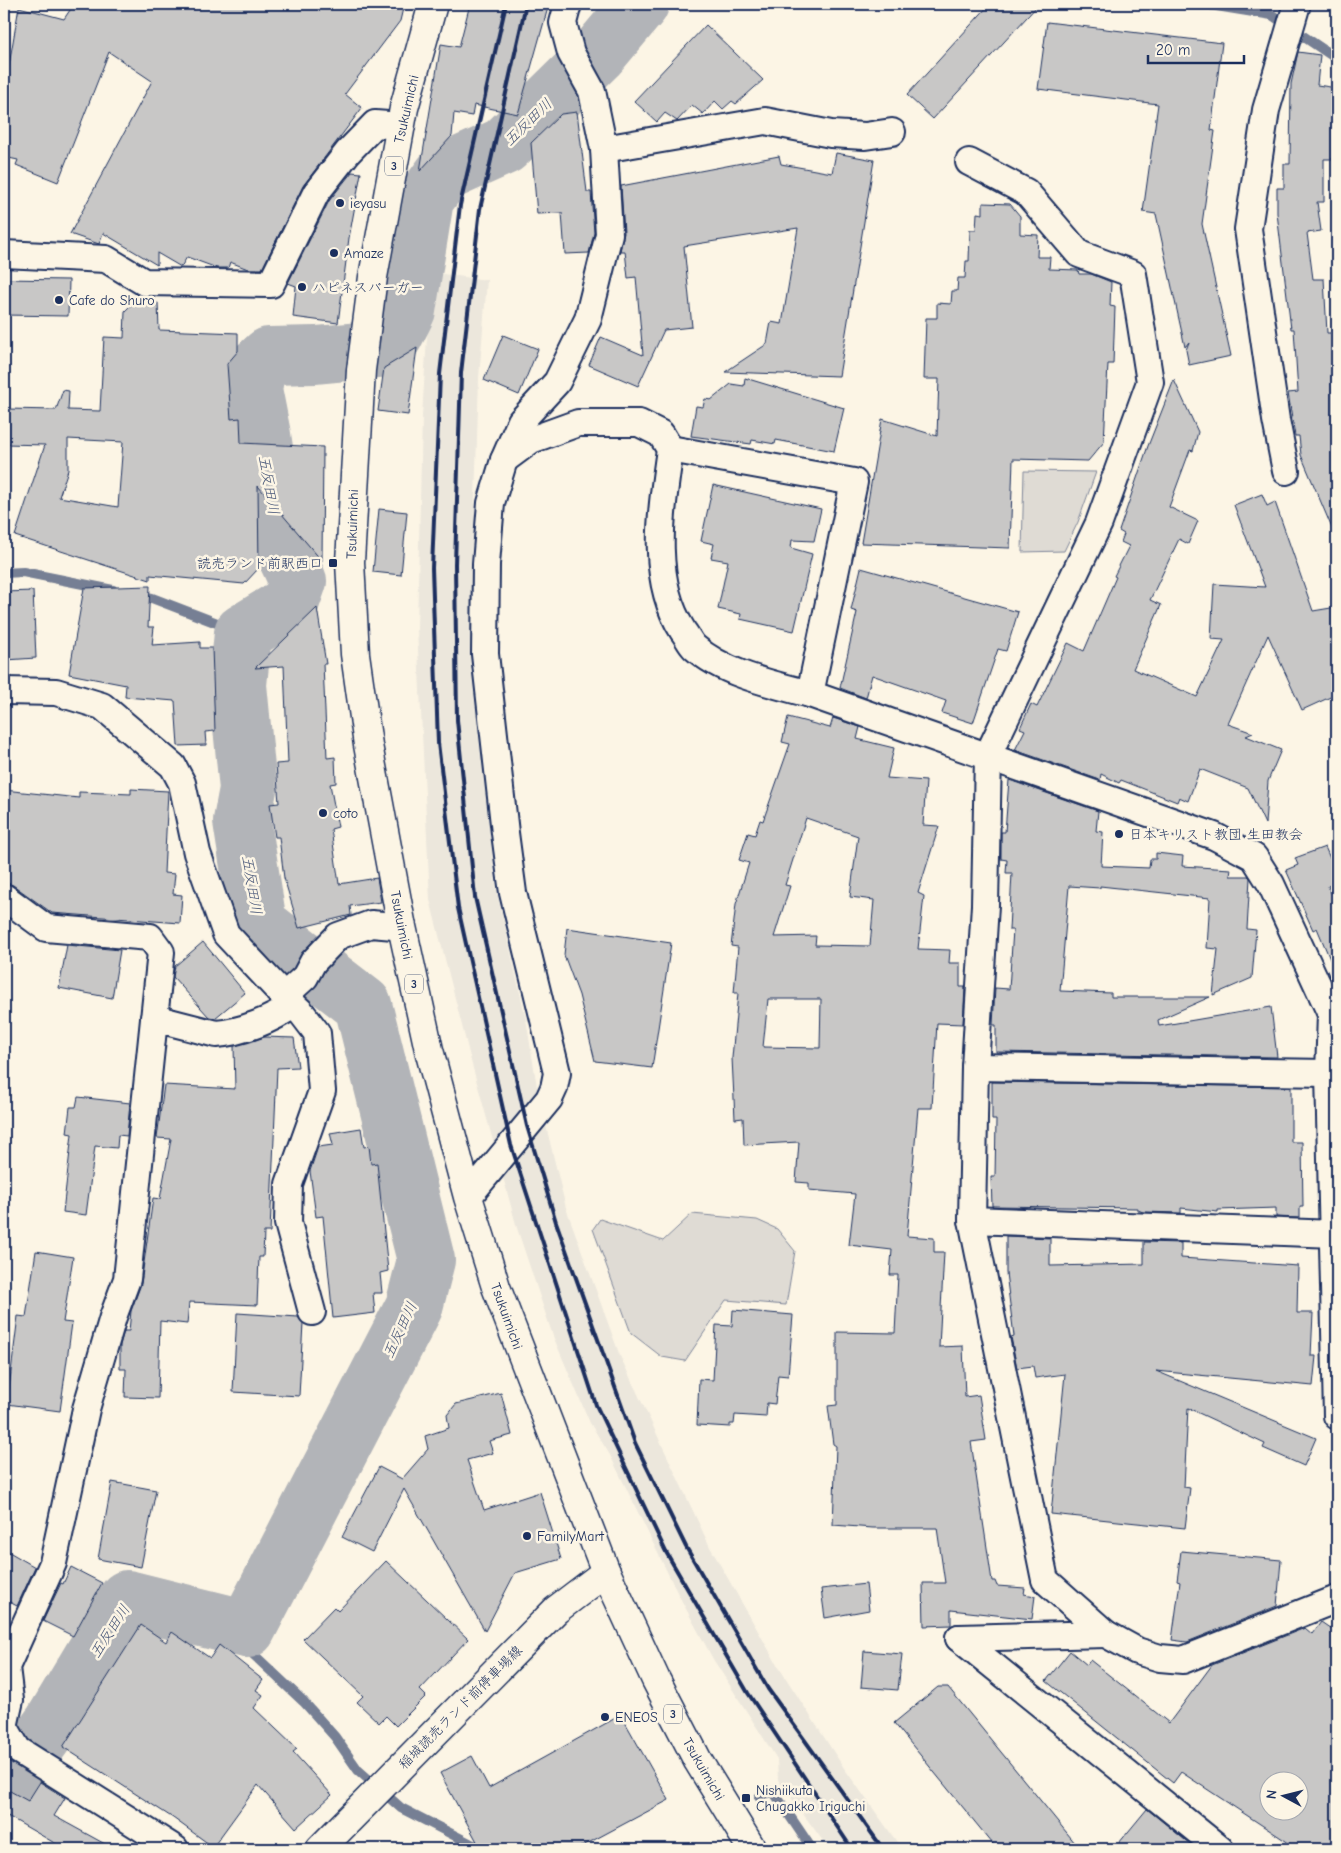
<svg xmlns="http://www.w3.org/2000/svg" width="1341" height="1853" font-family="'Comic Neue','Klee One',sans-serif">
	<rect width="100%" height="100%" fill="#fcf5e5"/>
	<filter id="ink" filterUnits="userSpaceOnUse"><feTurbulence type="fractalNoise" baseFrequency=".02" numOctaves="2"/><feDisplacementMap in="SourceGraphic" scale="10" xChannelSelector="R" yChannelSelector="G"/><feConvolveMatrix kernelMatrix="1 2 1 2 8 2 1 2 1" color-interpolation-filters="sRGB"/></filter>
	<g filter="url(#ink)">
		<polygon fill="#ece7dc" points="435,273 487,280 479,378 475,499 475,635 478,717 496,887 526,1019 538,1093 566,1208 620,1356 710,1547 778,1666 844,1768 902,1849 829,1849 778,1780 777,1759 713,1659 678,1594 610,1455 590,1423 553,1336 517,1228 471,1061 430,900 417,628 422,416 427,337"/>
		<g fill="#dfdbd4" stroke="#7d8599">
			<polygon points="1024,471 1096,472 1078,522 1064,551 1022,552"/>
			<polygon points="692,1214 757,1220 777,1229 795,1251 786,1305 726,1300 685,1361 662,1357 631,1333 593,1229 600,1219 663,1241"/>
		</g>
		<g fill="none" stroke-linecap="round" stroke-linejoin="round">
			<g stroke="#767f94" stroke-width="10">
				<polyline points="1204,4 1272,15 1337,59"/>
				<polyline points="4,573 23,572 113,590"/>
				<polyline points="137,595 152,598 243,633"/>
				<polyline points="247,1629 253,1654 304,1702 335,1737 358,1770 401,1808 481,1849"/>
				<polyline points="759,1797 773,1791 812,1849"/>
			</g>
			<polyline stroke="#b2b4b8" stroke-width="58" points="4,1790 53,1723 127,1599 247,1629 414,1307 426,1260 363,1005 258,924 242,821 248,789 238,685 243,633 290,604 298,581 277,536 262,435 253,389 257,367 269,356 316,355 379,349 394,336 407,310 425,199 444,173 504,146 599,53 640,4"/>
		</g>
		<g fill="#c8c7c6" stroke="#1b2f5e" fill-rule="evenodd">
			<polygon points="74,4 404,4 400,21 345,94 362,108 303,186 262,269 248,269 230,262 228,268 217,268 187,257 181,267 157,253 157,265 103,233 99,244 70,234 152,81 109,52 58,182 16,165 18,160 4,157 4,94 19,7 64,19"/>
			<polygon points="470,4 549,4 518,114 474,105 472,116 454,113 452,136 420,171 441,44 459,47"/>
			<polygon points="990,4 1039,4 933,119 907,95"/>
			<polygon points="1047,22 1222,43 1211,130 1215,131 1202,224 1231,356 1189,365 1186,350 1189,342 1185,347 1156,214 1143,212 1158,104 1038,89"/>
			<polygon points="706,25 763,80 736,104 732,101 723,109 715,101 703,114 692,105 677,121 665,113 657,122 634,101"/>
			<polygon points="1298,52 1320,55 1317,85 1337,88 1337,159 1324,159 1324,202 1317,202 1321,231 1307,233 1313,279 1324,279 1327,333 1337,333 1337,540 1301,455 1299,436 1295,436 1288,393 1298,392 1294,329 1291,329 1277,213 1277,188 1284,188 1284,164 1290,164 1291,84"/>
			<polygon points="577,112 587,192 591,192 594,233 589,253 565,254 562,213 537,214 531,143 561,114"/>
			<polygon points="836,153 874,160 839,376 725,372 767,344 771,322 782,324 798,228 684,246 692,327 664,330 638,386 589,365 601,337 643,355 636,277 628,278 625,251 620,251 624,233 621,186 779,156 781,164 832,173"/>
			<polygon points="352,172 361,173 349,238 338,323 293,317 296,286 288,283 329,201"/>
			<polygon points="983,203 1010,204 1020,216 1020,234 1038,235 1037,257 1050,257 1049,269 1078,270 1079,274 1091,274 1111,282 1110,306 1115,307 1113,364 1108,364 1104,442 1088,461 1013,459 1010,548 861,543 882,419 937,436 939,379 924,379 926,318 937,318 937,303 951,304 952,291 957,291 958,278 965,278 966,261 969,261 970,230 976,230 977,213 983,214"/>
			<polygon points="4,279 69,280 68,316 4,315"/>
			<path d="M135,301L158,303L159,330L238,333V351L227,364L231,419L240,418L241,443L323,447L322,561L258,486L259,568L244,584L150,575V580L15,536L45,445L6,444L7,409L56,410L63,390L69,391L68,410L100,411L104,337L124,338L125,311ZM68,439L123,442L118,507L59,497L68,470Z"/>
			<polygon points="503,335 538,349 519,395 484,380"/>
			<polygon points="417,348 408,415 378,411 384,368"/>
			<polygon points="745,378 844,408 834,451 776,440 775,444 752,440 751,444 691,436 696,406 703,407 705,399 711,400 731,384 744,386"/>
			<polygon points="1174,380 1198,432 1193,451 1190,450 1169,507 1198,521 1188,544 1179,539 1150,600 1161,605 1133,669 1197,697 1224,640 1211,639 1214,584 1265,587 1234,505 1262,494 1267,506 1275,502 1313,611 1337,607 1337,694 1302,710 1268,635 1228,724 1253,733 1246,736 1281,750 1268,781 1265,824 1248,788 1200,769 1188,801 1179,797 1177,802 1121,780 1119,783 1101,774 1100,780 1015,750 1025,730 1020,728 1031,704 1037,707 1068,643 1084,651 1116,577 1114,576 1129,546 1121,542 1124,534 1119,531 1148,446"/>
			<polygon points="713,485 821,509 814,541 792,540 791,548 812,554 794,631 740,619 741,614 718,609 728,561 711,558 714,544 701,541"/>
			<polygon points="379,509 407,512 401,575 373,572"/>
			<polygon points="861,568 1018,612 1006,651 998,649 973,723 942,713 946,701 872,675 866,698 840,688 857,612 851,610"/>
			<polygon points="150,586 148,627 154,627 152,645 200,642 200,648 212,648 215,731 205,732 206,745 178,746 175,701 125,697 126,685 69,674 84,588"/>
			<polygon points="33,591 36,658 6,660 4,592"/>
			<polygon points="317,608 326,664 323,664 327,758 335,757 336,783 330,784 338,827 331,829 339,884 377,878 381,902 350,906 351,915 299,928 284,878 279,837 275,837 270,804 279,803 276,764 288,763 284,666 255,668"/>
			<path d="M788,717L830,728L833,718L860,727L857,739L894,748L887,778L926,781L923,825L939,826L918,893L924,896L918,949L950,950L949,963H960V987H965L963,1024L937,1023L932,1108H918L907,1236L934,1238V1252H944L939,1347L963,1346L965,1397L979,1395L986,1440L971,1442L992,1581H995L997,1586L1025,1588L1024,1594L1035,1596L1032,1619L951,1610V1625L924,1626L923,1583H945L937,1528H873L833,1525L836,1446L833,1444L828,1406L837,1405V1332L895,1333L898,1275H890L892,1250L849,1245L855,1194L809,1190V1183L796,1182L799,1142L744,1145L743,1118L735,1119L732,1058L738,993H734L738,947L731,946L736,904L749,863L739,860L748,833L755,835L760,820L763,821L790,744L782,742ZM806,818L858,836L850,897L874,900L870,946L815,945L816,936L774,937L790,886L785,885ZM768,999H821L820,1048L763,1047Z"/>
			<polygon points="1009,780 1098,811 1096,831 1103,832 1101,866 1149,868 1150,859 1156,859 1156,853 1183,856 1182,866 1231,869 1230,876 1248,876 1250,878 1247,929 1256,930 1252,978 1213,995 1218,949 1207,948 1210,898 1100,886 1100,888 1069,886 1060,991 1111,993 1111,997 1210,997 1158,1020 1159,1026 1271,1007 1277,1057 996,1052 996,1025 993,1025 995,988 1009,989 1013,930 1009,930 1012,873 1006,873 1007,860 1001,859 1001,832 1005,832"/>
			<polygon points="131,789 168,791 164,873 175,874 173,894 182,895 180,923 52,913 13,885 4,882 9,831 4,831 4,790 79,798 79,792 131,794"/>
			<polygon points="1325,847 1337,874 1337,882 1328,886 1337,907 1337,976 1317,928 1313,930 1286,870 1298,865 1295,858"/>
			<polygon points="567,928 671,943 652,1068 595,1061 579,995 564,955"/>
			<polygon points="203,942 245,993 215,1018 209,1017 173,977 175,966"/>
			<polygon points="67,945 120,950 112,998 59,988"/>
			<polygon points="264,1037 294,1038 298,1067 277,1068 270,1232 264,1232 263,1257 259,1257 257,1305 189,1302 187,1324 160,1321 158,1398 125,1397 126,1369 120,1369 120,1345 124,1331 129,1331 131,1311 141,1284 153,1198 160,1199 171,1139 157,1138 164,1085 235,1089 234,1046"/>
			<polygon points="992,1082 1291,1087 1291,1142 1302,1142 1303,1207 1300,1207 1300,1218 1276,1217 1276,1208 1218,1210 1218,1212 1181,1208 1181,1213 1143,1212 1138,1210 1138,1208 992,1206 991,1177 995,1177 996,1120 992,1120"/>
			<polygon points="78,1097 130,1103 127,1136 118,1135 117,1148 95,1146 86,1215 63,1212 72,1134 67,1133 70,1107 76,1107"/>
			<polygon points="361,1128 364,1147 369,1146 371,1164 377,1163 388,1271 380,1273 382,1293 373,1293 375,1313 333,1318 323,1216 316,1217 310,1171 318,1147 333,1145 330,1133"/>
			<polygon points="1006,1236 1050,1238 1050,1266 1144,1264 1144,1242 1181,1243 1181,1258 1298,1266 1297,1313 1313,1313 1311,1356 1316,1356 1313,1386 1156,1371 1316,1438 1304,1466 1263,1448 1265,1444 1188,1408 1184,1487 1190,1488 1185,1528 1051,1514 1065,1374 1035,1378 1033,1366 1017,1368 1011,1337 1014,1336 1006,1273"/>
			<polygon points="36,1251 73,1257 63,1322 72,1323 60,1411 7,1404 18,1316 26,1317"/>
			<polygon points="733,1310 793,1315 788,1376 778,1375 775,1404 767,1403 766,1417 735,1415 734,1424 730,1424 730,1427 697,1425 699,1379 713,1380 716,1325 732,1326"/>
			<polygon points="237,1313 298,1317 303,1323 299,1396 233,1392"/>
			<polygon points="501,1393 512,1435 489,1441 493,1453 467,1460 484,1510 540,1492 561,1559 515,1573 485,1631 404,1489 372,1552 342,1537 379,1467 402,1479 428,1449 425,1436 449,1428 447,1415 456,1404"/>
			<polygon points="112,1482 156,1490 141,1567 98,1559"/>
			<polygon points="4,1549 35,1567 17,1606 4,1599"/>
			<polygon points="1181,1551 1281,1560 1277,1606 1187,1642 1172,1640 1180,1582 1177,1581"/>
			<polygon points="386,1561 468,1639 420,1690 426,1696 396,1726 386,1716 379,1723 357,1702 363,1696 303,1639 334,1607 338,1611"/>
			<polygon points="71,1567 102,1583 73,1636 43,1621 61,1583 63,1584"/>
			<polygon points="866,1584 869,1610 825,1618 821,1589"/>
			<path d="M1321,1622L1337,1633V1849H1298L1181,1772L1173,1783L1046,1681L1070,1651L1087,1665L1090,1660L1169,1723L1212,1665L1305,1628L1312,1634ZM1268,1780H1298V1810H1268Z"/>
			<polygon points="141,1625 166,1642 172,1632 210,1658 219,1645 263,1680 256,1690 263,1695 254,1708 297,1749 293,1752 332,1795 296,1828 258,1785 213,1847 173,1818 63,1747"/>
			<polygon points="864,1651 902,1654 898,1690 861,1687"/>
			<polygon points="938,1687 948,1687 1080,1849 997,1849 894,1723"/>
			<polygon points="621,1715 669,1800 577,1849 481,1849 440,1773 472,1756 489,1788"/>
			<polygon points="40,1782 65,1798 54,1816 114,1849 65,1849 4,1814 4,1802 10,1791 28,1801"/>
			<polygon points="1147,1809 1196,1849 1114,1849"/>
		</g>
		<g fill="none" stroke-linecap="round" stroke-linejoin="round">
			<defs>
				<g id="minor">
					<polyline points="604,149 765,121 831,134 865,136 892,132"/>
					<polyline points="969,162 1026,192 1079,254 1133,274 1150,382 1099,523 988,755 985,905 975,1067 972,1220 1045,1580 1106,1634 1137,1651 1160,1658 1183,1660 1337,1599"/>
					<polyline points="4,254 106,259 144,282 271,284 316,193 348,152 375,124 401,126"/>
					<polyline points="670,449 854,482 810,694"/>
					<path d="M504,460L531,440L578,423H639L661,434L670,449C662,508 649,578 683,631C687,636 690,643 694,647C724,674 772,684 810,694L1214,836L1254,857L1271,884L1331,1014L1337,1020"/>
					<polyline points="1286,471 1276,420 1248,229 1266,110 1297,4"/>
					<polyline points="4,691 56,692 102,706 173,766 182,783 197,853 226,934 284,996 305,977 313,962 338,936 371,924 394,926 401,922"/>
					<polyline points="4,897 46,928 150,937 161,952 127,1279 113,1317 86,1409 53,1563 6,1667 10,1700 4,1727"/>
					<polyline points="284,996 301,1012 317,1033 322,1091 289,1184 288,1223 312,1312"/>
					<polyline points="1331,1014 1329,1073 1337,1416"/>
					<path d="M154,1018L216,1034C242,1032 272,1020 293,1005"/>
					<polyline points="975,1067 1329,1073"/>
					<polyline points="468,1197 549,1099 554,1088 557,1073 513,893 505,833 485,654 486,564 491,503 504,460 521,421 557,382 588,319 609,234 604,149 592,91 571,53 563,23 568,4"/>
					<polyline points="972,1220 1334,1234"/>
					<polyline points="959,1638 1220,1849"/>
					<polyline points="959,1638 1106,1634"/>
					<polyline points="4,1726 18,1750 175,1849"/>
				</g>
				<polyline id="secondary" points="320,1849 556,1610 606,1572"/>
				<polyline id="primary" points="433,4 404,108 373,277 361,370 350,562 355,654 368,745 401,922 429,1050 468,1197 496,1287 606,1572 656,1680 698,1761 752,1849"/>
			</defs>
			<use href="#minor" stroke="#1b2f5e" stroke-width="30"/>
			<use href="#secondary" stroke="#1b2f5e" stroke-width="31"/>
			<use href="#primary" stroke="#1b2f5e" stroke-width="31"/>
			<use href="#minor" stroke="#fcf5e5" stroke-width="26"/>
			<use href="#secondary" stroke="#fcf5e5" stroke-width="28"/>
			<use href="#primary" stroke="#fcf5e5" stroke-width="28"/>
			<g stroke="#1b2f5e" stroke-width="4">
				<polyline points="506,4 460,205 440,374 432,568 438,743 458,908 511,1145 596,1405 666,1552 748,1693 852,1849"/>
				<polyline points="526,4 480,209 461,373 455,564 457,720 475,897 527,1126 556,1222 635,1443 686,1547 768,1689 883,1849"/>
			</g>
		</g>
	</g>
	<g fill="#1b2f5e" stroke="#fcf5e5" stroke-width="2">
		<circle cx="340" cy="203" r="5"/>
		<circle cx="334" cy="253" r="5"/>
		<circle cx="302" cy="287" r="5"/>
		<circle cx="59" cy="300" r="5"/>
		<rect x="328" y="558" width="10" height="10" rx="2.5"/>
		<circle cx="323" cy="813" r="5"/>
		<circle cx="1119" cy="834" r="5"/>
		<circle cx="527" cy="1536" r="5"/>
		<circle cx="605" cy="1717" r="5"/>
		<rect x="741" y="1793" width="10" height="10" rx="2.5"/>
	</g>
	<g text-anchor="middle" stroke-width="5" stroke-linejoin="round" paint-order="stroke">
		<g fill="#fcf5e5" stroke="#5e6a86" stroke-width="1">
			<rect x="385" y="156.5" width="18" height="19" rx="4"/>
			<rect x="405" y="974.5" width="18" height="19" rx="4"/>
			<rect x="664" y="1704.5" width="18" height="19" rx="4"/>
		</g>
		<g font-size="12" font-weight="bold" fill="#1b2f5e">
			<text x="394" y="170">3</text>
			<text x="414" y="988">3</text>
			<text x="673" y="1718">3</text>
		</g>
		<g font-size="14" fill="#1b2f5e" stroke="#fcf5e5">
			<text transform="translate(406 109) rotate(-77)" y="5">Tsukuimichi</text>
			<text transform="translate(352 524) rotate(-88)" y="5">Tsukuimichi</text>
			<text transform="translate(402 925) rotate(79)" y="5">Tsukuimichi</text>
			<text transform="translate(507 1316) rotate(70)" y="5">Tsukuimichi</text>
			<text transform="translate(460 1707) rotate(-45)" y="5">稲城読売ランド前停車場線</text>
			<text transform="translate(704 1769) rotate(60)" y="5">Tsukuimichi</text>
		</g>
		<g font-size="14" fill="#1b2f5e" stroke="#fcf5e5" text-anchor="start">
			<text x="350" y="208">ieyasu</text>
			<text x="344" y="258">Amaze</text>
			<text x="312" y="292">ハピネスバーガー</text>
			<text x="69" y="305">Cafe do Shuro</text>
			<text x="323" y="568" text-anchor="end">読売ランド前駅西口</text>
			<text x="333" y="818">coto</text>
			<text x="1129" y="839">日本キリスト教団 生田教会</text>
			<text x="537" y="1541">FamilyMart</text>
			<text x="615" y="1722">ENEOS</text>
			<text x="756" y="1795">Nishiikuta<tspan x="756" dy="16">Chugakko Iriguchi</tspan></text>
		</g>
		<g font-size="15" font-style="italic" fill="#485779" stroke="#fcf5e5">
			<text transform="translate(528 122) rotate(-44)" y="5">五反田川</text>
			<text transform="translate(269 485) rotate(80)" y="5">五反田川</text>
			<text transform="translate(252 885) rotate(81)" y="5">五反田川</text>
			<text transform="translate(400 1330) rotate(-65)" y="5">五反田川</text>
			<text transform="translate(110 1631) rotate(-57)" y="5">五反田川</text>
		</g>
	</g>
	<rect width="1341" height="1853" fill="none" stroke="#fcf5e5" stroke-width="20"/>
	<rect x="10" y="10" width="1321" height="1833" fill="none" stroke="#1b2f5e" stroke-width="2" filter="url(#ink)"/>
	<g transform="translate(1284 1796) rotate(277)"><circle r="24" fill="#fcf5e5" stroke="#a2a6af"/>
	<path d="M0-4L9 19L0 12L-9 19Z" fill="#1b2f5e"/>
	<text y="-8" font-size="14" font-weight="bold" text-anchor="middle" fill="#1b2f5e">N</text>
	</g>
	<path d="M1148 55v8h96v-8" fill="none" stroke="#1b2f5e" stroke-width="2.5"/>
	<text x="1156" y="55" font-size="15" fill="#1b2f5e" stroke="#fcf5e5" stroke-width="4" paint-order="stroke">20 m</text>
</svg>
